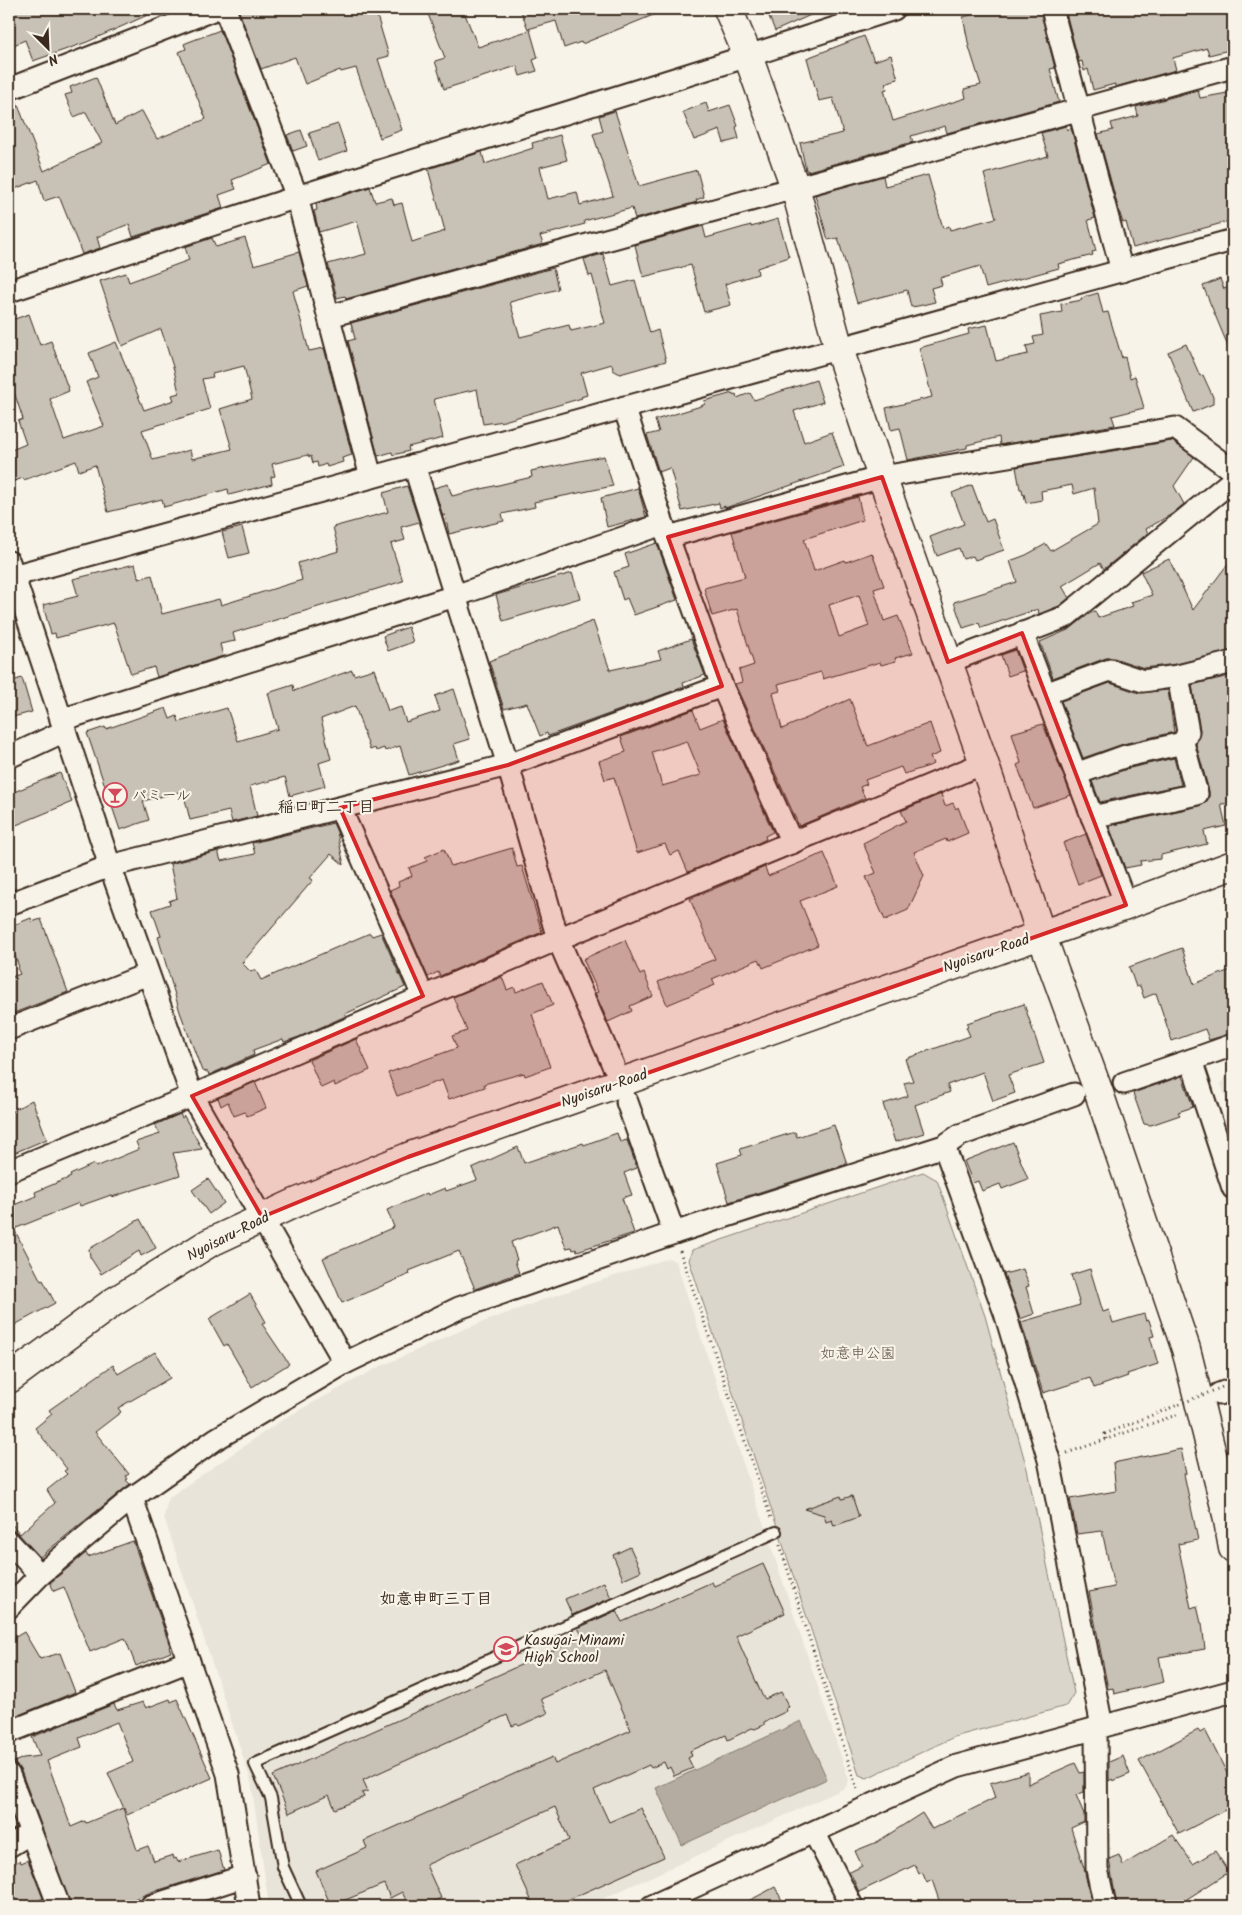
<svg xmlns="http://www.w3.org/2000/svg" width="1242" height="1915" font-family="Kalam,'Klee One',sans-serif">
	<rect width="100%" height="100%" fill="#f7f3e8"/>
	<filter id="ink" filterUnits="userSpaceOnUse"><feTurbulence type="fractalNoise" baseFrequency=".02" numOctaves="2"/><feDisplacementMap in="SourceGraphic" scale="10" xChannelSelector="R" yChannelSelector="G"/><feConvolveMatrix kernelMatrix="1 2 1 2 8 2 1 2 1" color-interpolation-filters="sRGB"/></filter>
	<g filter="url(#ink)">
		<g fill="#e9e4d9">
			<polygon points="1233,1067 1233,1120 1221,1084 1228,1069"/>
			<polygon points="669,1258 676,1262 849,1780 845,1788 587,1906 269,1906 251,1781 164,1517 168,1498 285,1418 377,1368 464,1329 545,1299"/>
		</g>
		<polygon fill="#dbd6cb" stroke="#8b8074" points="923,1172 937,1180 985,1316 1027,1469 1074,1693 1066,1706 954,1737 867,1778 859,1775 689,1260 692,1250"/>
		<polygon fill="#b4aca0" stroke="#84786c" points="801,1721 827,1779 682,1845 656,1788"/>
		<g fill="#c8c1b6" stroke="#3b2a1e" fill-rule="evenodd">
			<polygon points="9,9 161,9 87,42 33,61 25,40 9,47"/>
			<polygon points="238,9 375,9 389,56 378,59 402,130 380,138 356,68 341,72 340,70 305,84 295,57 261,69"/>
			<polygon points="441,9 463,9 478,47 530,30 538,58 533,60 537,71 520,76 517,66 444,89 435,61 445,58 428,14"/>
			<polygon points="520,9 668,9 582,44 581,42 564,48 556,21 528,29"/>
			<polygon points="780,9 824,9 775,31 768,14"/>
			<polygon points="994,9 1040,9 1055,68 1050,69 1059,102 947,133 945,126 911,136 913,142 808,171 806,170 800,143 843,133 833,98 819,101 807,58 864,36 874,61 891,55 898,79 885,83 887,89 884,90 893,121 966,98 964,89 981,85 969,47 963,17"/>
			<polygon points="1065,9 1156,9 1158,16 1182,9 1233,9 1233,49 1209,55 1207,48 1173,58 1176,70 1115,87 1115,84 1093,90 1088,69 1084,71 1082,61 1079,62"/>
			<polygon points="220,30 271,164 232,180 236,189 219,195 223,208 133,237 129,224 97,237 100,248 82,254 59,196 44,201 38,180 9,191 9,101 16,100 44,171 102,143 86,112 74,117 65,95 72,93 70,87 96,77 115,125 142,111 157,139 206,119 179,52 186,49 184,44 186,43"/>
			<polygon points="1198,90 1200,98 1233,92 1233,220 1133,248 1126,222 1123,223 1119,211 1098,134 1113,130 1111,123 1138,116 1136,107"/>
			<polygon points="706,103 709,112 730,105 738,126 736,127 739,139 724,143 720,130 694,140 683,112"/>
			<polygon points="615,111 639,186 697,170 704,197 696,200 697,202 635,219 632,208 584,221 585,224 540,236 543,244 346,299 345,296 337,298 328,264 366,254 357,221 319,232 314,211 317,210 316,204 370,187 375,202 392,198 394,205 402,203 412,242 445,231 428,169 482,152 485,164 533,148 532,143 560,135 567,160 540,167 548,199 577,192 580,205 613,196 593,134 603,131 599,116"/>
			<polygon points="338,124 347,151 318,161 309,133"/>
			<polygon points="1066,126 1067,130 1071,128 1095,218 1088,220 1096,251 1092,252 1093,255 1058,264 1059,268 986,288 980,266 940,278 942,285 931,288 935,302 918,306 911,307 907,290 857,303 838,238 828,240 815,195 883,176 885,186 928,175 943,228 949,226 950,230 996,218 984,174 1048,156 1041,133"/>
			<polygon points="301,130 307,146 293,151 287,135"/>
			<polygon points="778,219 789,257 757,268 758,274 725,284 731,305 704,312 691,265 643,277 635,245 703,226 706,238 751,225 751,227"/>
			<path d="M212,238L216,247L245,238L254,265L299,252L308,286L293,291L309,351L324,348L352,455L342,458L343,462L327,467L326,464L318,467L317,462L313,463L311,456L309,457L308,455L272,464L275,476L271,477L272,484L229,495L228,489L164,507L162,499L108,512L95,465L79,471L76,461L24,480L23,478L9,483V451L26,444L18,421L23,419L12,386L9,388V321L29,314L40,345L51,341L69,391L50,399L64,440L104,426L86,382L98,377L89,353L116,342L144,410L174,400L172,395L179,393L174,370L161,329L122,346L100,281L126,273L129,282L189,260L185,247ZM244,366L252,399L220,409L232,449L192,459L190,450L153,460L142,430L210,409L202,379L213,377L212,374Z"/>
			<polygon points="603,254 612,286 635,280 650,333 658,330 666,361 620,374 613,370 612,364 581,373 587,395 581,397 582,398 504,421 483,424 477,389 434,399 443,438 408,447 409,451 393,455 392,452 378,456 348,341 355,339 351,323 553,268 558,289 510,302 520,337 569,325 571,331 605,323 592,275 589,276 584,259"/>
			<polygon points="1220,279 1224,289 1233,285 1233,358 1203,286"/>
			<polygon points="1098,293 1103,313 1108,312 1122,358 1125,357 1130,378 1135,376 1144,408 1112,416 1115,425 1000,445 999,437 967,445 967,448 908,460 900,428 891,430 886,408 932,397 919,348 969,334 968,329 987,325 996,361 1028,354 1026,346 1035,344 1033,337 1043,335 1040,316 1062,312 1061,304 1082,300 1081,298"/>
			<polygon points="1186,344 1200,376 1203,375 1213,397 1213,404 1193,412 1168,352"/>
			<polygon points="816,380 823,402 794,411 804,442 832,432 844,467 725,508 725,506 720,508 719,503 682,511 670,468 659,472 647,435 659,432 655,420 701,406 705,404 704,401 733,393 733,395 736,394 737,398 750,393 754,400"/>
			<polygon points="1172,441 1194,457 1174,486 1184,504 1172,514 1146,529 1148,533 1104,569 1100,563 1062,586 1069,598 1059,606 1039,614 1038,609 981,628 979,623 963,628 954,602 1017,582 1010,561 1026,555 1046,544 1051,551 1098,524 1094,488 1074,494 1072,485 1041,491 1042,500 1026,503 1024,494 1023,495 1022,489 1020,489 1016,467"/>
			<polygon points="604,456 613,486 534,502 535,507 502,514 504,521 449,534 445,515 443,516 434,488 448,484 452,496 532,477 531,471"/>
			<polygon points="972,485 986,522 993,519 1004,550 975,560 973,556 963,559 959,548 937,556 930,537 964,524 952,493"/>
			<polygon points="407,486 419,522 401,527 405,540 391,544 403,581 233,633 235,641 220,644 223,656 157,677 154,667 131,674 114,623 56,638 55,633 51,634 43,605 78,596 73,579 135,564 139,579 152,575 162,614 219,599 221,605 302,580 298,563 339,551 333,527 388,512 383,493"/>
			<polygon points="638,488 646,517 607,527 601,498"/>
			<path d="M858,497L863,520L804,539L814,571L845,560L846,562L872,553L884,586L874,589L884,621L898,616L913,653L895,658L896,661L881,665L880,662L823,679L821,672L778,684L780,691L773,693L782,729L850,699L868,746L930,723L940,753L930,757L933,764L929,766L904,774L901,767L865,780L867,784L860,787L865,798L799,826L735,684L742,682L739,670L754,665L737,609L712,616L704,588L745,577L732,532ZM859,595L869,626L839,637L829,605Z"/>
			<polygon points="242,527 249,553 229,558 222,532"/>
			<polygon points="657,543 677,600 634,615 627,598 623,600 614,572 629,567 625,554"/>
			<polygon points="1233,557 1233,650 1176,664 1144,668 1114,658 1106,658 1053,678 1040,642 1070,629 1089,614 1095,611 1098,618 1133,606 1131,602 1152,595 1141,572 1169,559 1193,610"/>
			<polygon points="572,573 580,598 503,621 496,595"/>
			<polygon points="593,621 610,670 661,659 658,651 691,639 705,675 683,683 684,687 548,736 547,733 540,736 527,703 504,709 489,661"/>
			<polygon points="408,627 413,642 388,651 383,636"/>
			<polygon points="1015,650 1023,671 1008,676 1001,655"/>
			<polygon points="374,669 388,711 401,707 406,722 440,711 435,696 454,689 470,739 454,744 459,760 409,775 400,746 385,751 384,748 376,751 375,748 370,750 355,706 321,719 331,759 319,763 325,786 290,796 285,777 250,786 257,816 232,822 229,811 190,820 183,791 143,801 149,820 120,830 87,733 105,727 106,729 166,708 170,719 177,716 179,722 227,708 238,741 278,729 268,693 293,685 294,691 352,670 354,675"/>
			<polygon points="1233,675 1233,803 1221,804 1226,826 1204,831 1207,844 1161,855 1161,859 1140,861 1141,865 1125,868 1109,826 1200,806 1205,803 1209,798 1209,791 1196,744 1200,730 1192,685"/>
			<polygon points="22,678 32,712 9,718 9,682"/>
			<polygon points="1110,683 1139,693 1168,690 1174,732 1123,744 1083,758 1061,701"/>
			<path d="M693,710L700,728L723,719L773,832L765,836L766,839L758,843L688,872L679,851L670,855L665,844L637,853L614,777L605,780L599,761L626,752L621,737ZM687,741L701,775L662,786L652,752Z"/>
			<polygon points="1043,724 1071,795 1033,808 1017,765 1021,763 1012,733"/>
			<polygon points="1174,758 1181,785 1100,802 1092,781 1130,768"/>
			<polygon points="60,773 72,802 9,828 9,794"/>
			<polygon points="941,794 945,806 953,803 956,809 958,807 968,833 947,842 946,839 914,852 924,876 908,910 885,920 866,877 876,873 863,843 906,821 901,811"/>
			<polygon points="333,823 337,832 344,865 331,854 310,878 313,880 242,963 251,972 255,969 261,980 370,933 372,936 381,933 405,987 345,1014 346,1016 299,1037 284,1042 283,1039 253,1050 254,1055 209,1075 208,1072 202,1071 180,1012 158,937 161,936 152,910 170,904 169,901 177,898 170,864 218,851 221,861 255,854 252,843"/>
			<polygon points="1086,834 1101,875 1078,884 1063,843"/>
			<polygon points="512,848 517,867 522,866 542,932 440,976 438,972 428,977 390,890 399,886 398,882 412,876 409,868 427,861 425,857 444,849 451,866"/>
			<polygon points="824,853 838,886 800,901 818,945 763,968 759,959 712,979 715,985 667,1005 658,982 715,959 690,899 765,867 768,876"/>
			<polygon points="31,918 32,922 41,919 68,992 14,1013 14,1010 9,1012 9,978 20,974 17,968 19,967 9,939 9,927"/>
			<polygon points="625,940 640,975 644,973 653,996 630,1006 632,1011 608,1022 595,993 598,992 583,959"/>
			<polygon points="1182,948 1194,984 1233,969 1233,1033 1209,1040 1205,1029 1172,1041 1156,993 1144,998 1140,986 1136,987 1129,967"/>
			<polygon points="502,977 507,990 514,987 516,992 543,981 553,1005 532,1014 550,1067 525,1076 524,1073 484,1084 485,1087 449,1099 442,1080 397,1096 388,1073 457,1048 452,1036 467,1031 453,997"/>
			<polygon points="1024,1004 1044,1063 1008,1075 1015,1093 993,1101 983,1072 947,1085 950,1092 915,1105 924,1133 895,1142 883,1104 908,1096 904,1083 913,1081 905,1059 970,1036 966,1027 968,1026 967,1023"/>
			<polygon points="356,1039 370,1070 335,1086 334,1082 321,1088 309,1060"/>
			<polygon points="1182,1076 1193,1107 1178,1112 1180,1115 1151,1125 1144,1124 1133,1093"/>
			<polygon points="255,1082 266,1108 247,1116 245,1112 234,1116 228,1102 221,1106 218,1098"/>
			<polygon points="32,1100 47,1139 9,1155 9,1113"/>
			<polygon points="180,1114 182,1118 184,1116 202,1149 173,1153 180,1175 112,1197 111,1195 80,1206 79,1203 14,1229 41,1281 43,1280 55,1303 9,1328 9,1207 36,1196 35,1192 71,1177 70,1175 94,1164 96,1167 139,1149 136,1142 160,1134 155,1125"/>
			<polygon points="834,1125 847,1164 729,1202 717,1163 742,1155 740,1149 795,1132 797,1137"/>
			<polygon points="617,1133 620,1142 627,1140 637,1168 624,1173 632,1195 622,1198 634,1233 577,1251 576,1249 573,1250 572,1247 566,1248 558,1224 511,1242 517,1260 515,1261 519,1273 475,1289 459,1251 409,1271 410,1274 342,1303 323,1258 394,1227 387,1210 427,1193 428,1195 445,1188 446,1191 477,1180 472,1168 518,1147 524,1163 583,1143 584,1145"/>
			<polygon points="1013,1142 1028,1179 1002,1189 1000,1184 982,1191 978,1181 973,1183 964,1161"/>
			<polygon points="208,1179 224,1203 209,1214 192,1190"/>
			<polygon points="140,1219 156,1248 141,1256 139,1251 101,1274 90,1257 89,1249"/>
			<polygon points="1023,1269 1029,1286 1026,1287 1034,1314 1020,1319 1004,1274"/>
			<polygon points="1090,1269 1103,1312 1109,1310 1113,1323 1144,1314 1146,1321 1149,1320 1154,1336 1150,1337 1158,1364 1127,1374 1128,1376 1094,1388 1090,1378 1043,1393 1021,1322 1080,1305 1071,1275"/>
			<polygon points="250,1294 266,1322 262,1324 289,1364 252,1387 227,1344 224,1346 209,1319"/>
			<polygon points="155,1352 170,1378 118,1408 121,1412 95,1432 129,1474 126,1476 128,1479 126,1480 130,1484 40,1557 18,1533 9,1530 9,1521 20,1534 55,1503 47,1490 67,1474 64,1471 67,1469 35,1428 52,1414 49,1410 113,1365 118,1374"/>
			<polygon points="1181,1449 1186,1474 1184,1474 1198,1540 1178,1544 1191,1608 1197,1606 1201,1623 1202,1623 1205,1649 1159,1657 1164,1682 1114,1694 1113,1688 1108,1689 1089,1592 1114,1587 1102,1531 1077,1534 1070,1499 1116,1491 1113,1463"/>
			<polygon points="841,1496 842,1499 852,1496 859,1517 834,1526 832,1520 826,1522 824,1515 804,1509"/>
			<polygon points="133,1541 170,1646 169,1647 171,1652 136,1666 125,1638 90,1652 64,1587 54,1591 50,1583 86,1553 88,1557"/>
			<polygon points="630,1547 641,1571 623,1579 613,1555"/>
			<polygon points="763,1564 785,1613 736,1636 762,1695 765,1699 781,1692 789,1707 786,1708 787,1711 764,1722 764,1725 755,1729 752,1728 728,1740 726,1735 690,1751 692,1756 688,1758 693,1768 674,1776 670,1767 667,1769 664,1762 651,1768 649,1765 594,1790 609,1822 641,1808 664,1857 554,1906 534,1906 515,1865 569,1840 555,1807 426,1865 441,1898 424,1906 409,1906 402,1892 390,1898 384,1884 331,1906 316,1871 367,1848 364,1841 552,1757 555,1764 631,1730 605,1670 541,1699 548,1713 519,1726 517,1724 512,1726 507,1715 363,1780 368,1791 362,1793 364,1797 335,1809 329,1795 289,1813 273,1776 583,1637 578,1628 616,1611 622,1622 712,1582 714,1586"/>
			<polygon points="604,1582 611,1598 572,1615 565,1599"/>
			<polygon points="24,1632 40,1659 60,1653 75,1692 9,1719 9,1641"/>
			<polygon points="170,1699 171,1702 177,1699 212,1778 127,1815 108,1773 133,1762 117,1722 79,1738 82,1747 47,1761 71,1827 85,1821 86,1823 123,1808 137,1850 148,1846 154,1861 173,1855 174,1859 176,1858 178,1862 218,1850 224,1870 159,1890 159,1889 117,1906 71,1906 21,1771 17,1766 12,1763 23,1758 40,1756 32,1737 114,1704 117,1710 143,1702 146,1708"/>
			<polygon points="1198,1730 1200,1733 1205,1730 1233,1785 1233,1806 1179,1834 1139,1761"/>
			<polygon points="1123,1756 1130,1774 1113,1781 1112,1779 1109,1781 1109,1762"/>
			<polygon points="1075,1763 1080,1773 1084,1772 1084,1792 1076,1795 1084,1814 1084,1822 1071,1828 1084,1868 1092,1906 941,1906 932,1880 927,1883 922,1872 919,1874 915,1865 859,1892 850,1872 862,1866 855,1851 877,1842 922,1813 932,1829 995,1798 990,1783 1028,1772 1028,1784"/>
			<polygon points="1173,1835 1193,1864 1215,1851 1229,1872 1187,1899 1192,1906 1117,1906 1109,1859 1119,1855 1123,1865"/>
			<polygon points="20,1860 21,1863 28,1860 43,1898 28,1906 9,1906 9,1890 16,1886 9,1874 9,1867"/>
			<polygon points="775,1887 785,1906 739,1906"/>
		</g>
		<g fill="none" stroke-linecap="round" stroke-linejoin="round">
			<defs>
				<polyline id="lane" points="301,1906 283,1867 271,1798 255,1764 776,1532"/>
				<g id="street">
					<polyline points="225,9 297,197 371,477"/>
					<polyline points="1052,9 1122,271"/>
					<polyline points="9,89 215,9"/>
					<polyline points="9,291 297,197 748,56 894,9"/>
					<polyline points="330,316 1233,67"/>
					<polyline points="624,407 663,524 722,686 792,843"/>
					<polyline points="414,465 508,765 558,939 613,1065"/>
					<polyline points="668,537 882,477 1175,428 1233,471"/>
					<polyline points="9,562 110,866 192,1096 345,1363"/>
					<polyline points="9,577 1233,240"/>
					<polyline points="1022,633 1126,905"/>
					<polyline points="948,662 1065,617 1233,480"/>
					<polyline points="1045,694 1110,670 1143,681 1178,676 1233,662"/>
					<polyline points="61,720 455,596 663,524"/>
					<polyline points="9,757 65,731"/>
					<polyline points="1076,774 1126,756 1183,743"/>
					<polyline points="340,808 423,996"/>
					<polyline points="1092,817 1197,794 1183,743 1188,732 1178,676"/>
					<polyline points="9,904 110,866 508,765 722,686"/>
					<polyline points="9,1029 148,974"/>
					<polyline points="1233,1045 1191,1060 1233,1188"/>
					<polyline points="1124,1083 1191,1060"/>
					<polyline points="627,1102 674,1233"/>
					<polyline points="944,1146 1005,1313 1049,1460 1102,1726"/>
					<polyline points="9,1171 192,1096 558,939 984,763"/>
					<polyline points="1219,1394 1233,1389"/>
					<polyline points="132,1498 228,1774 249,1906"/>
					<polyline points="9,1542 40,1575"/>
					<polyline points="9,1607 40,1575 132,1498 216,1439 345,1363 459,1308 674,1233 944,1146 960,1135 1074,1094"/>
					<polyline points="1096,1727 1097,1869 1105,1906"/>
					<polyline points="9,1732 189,1661"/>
					<polyline points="9,1775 59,1906"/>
					<polyline points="814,1832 852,1906"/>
					<polyline points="9,1846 31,1833"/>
					<polyline points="151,1906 245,1876"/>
					<polyline points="652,1906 957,1766 1233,1691"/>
				</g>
				<g id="secondary">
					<polyline points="728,9 748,56 795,187 839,349 882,477 984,763 1041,934 1098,1090 1186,1349 1227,1515 1233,1548"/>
					<polyline points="9,1379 112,1303 209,1243 295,1203 408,1157 1126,905 1233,865"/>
				</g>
			</defs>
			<use href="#lane" stroke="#3b2a1e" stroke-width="14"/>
			<use href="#street" stroke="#3b2a1e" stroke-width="25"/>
			<use href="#secondary" stroke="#3b2a1e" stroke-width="31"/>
			<g stroke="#3b2a1e" stroke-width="3" stroke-dasharray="1 4" stroke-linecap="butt">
				<polyline points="680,1251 771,1518"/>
				<polyline points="1106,1439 1105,1434 1170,1408"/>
				<polyline points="1067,1453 1179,1414"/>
				<polyline points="780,1545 857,1789"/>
			</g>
			<use href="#lane" stroke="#f7f3e8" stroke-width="10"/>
			<use href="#street" stroke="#f7f3e8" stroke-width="21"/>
			<use href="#secondary" stroke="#f7f3e8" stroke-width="28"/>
			<polyline stroke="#3b2a1e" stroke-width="3" stroke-dasharray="1 4" stroke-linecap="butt" points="1170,1408 1230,1384"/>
		</g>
	</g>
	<path fill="#d62828" fill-opacity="0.2" stroke="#d62828" stroke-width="4" stroke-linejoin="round" d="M882,477L948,662L1022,633L1126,905L408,1157L262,1217L192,1096L423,996L340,808L508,765L722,686L668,537Z"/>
	<defs>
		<symbol id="bar-ring" viewBox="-11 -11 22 22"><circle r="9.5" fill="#f7f3e8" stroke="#d1495b" stroke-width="1.5"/><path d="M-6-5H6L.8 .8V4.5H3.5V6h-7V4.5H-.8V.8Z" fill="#d1495b"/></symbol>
		<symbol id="school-ring" viewBox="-11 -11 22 22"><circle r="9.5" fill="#f7f3e8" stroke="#d1495b" stroke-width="1.5"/><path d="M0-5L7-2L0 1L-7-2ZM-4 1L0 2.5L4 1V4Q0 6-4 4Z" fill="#d1495b"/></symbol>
	</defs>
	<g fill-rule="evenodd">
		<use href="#bar-ring" x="101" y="781" width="28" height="28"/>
		<use href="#school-ring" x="492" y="1635" width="28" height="28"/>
	</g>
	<g text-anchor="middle" stroke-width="4.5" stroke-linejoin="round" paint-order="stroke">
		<g font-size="15" fill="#3b2a1e" stroke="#f7f3e8" text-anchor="start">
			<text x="132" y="800">パミール</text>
			<text x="524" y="1645">Kasugai-Minami<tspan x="524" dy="17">High School</tspan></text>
		</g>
		<g font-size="15" fill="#3b2a1e" stroke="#f7f3e8">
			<text transform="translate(986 953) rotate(-19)" y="5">Nyoisaru-Road</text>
			<text transform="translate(604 1088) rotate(-19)" y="5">Nyoisaru-Road</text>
			<text transform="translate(228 1236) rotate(-27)" y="5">Nyoisaru-Road</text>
		</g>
		<g font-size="15" fill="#5b4c41" stroke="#f7f3e8">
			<text x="858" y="1358">如意申公園</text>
		</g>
		<g font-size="16" font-weight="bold" fill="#3b2a1e" stroke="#f7f3e8">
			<text x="326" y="812">稲口町二丁目</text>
			<text x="436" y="1604">如意申町三丁目</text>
		</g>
	</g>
	<rect width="1242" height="1915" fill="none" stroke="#f7f3e8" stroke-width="30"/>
	<rect x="15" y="15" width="1212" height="1885" fill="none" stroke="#3b2a1e" stroke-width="2" filter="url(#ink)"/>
	<g transform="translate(48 48) rotate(156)" stroke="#f7f3e8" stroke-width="4" paint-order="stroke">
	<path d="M0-4L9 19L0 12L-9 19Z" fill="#3b2a1e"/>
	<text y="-8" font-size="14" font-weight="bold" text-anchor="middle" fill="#3b2a1e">N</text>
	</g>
</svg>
